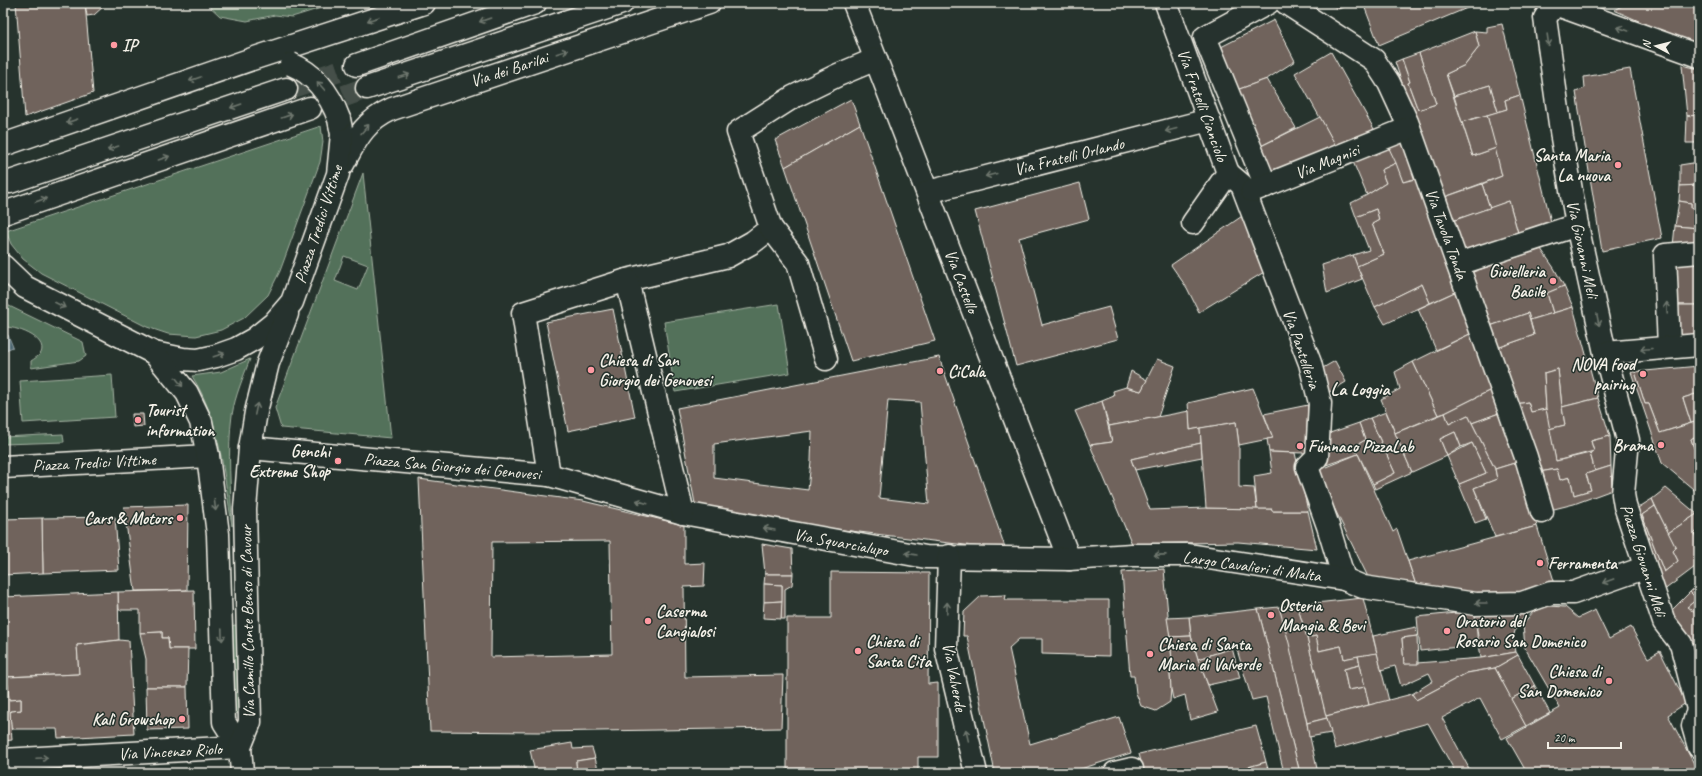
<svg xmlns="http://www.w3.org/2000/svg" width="1702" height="776" font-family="Caveat,sans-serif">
	<rect width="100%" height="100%" fill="#26332d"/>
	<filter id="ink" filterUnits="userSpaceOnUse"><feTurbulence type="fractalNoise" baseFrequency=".025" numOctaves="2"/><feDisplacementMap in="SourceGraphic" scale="8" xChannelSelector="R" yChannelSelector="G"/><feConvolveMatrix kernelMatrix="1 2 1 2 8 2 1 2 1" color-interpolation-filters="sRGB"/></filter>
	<g filter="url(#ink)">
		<g fill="#52715a" stroke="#a3b1a1" fill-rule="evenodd">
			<polygon points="206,3 337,3 292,17 275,15 247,21 220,16"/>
			<polygon points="321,126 323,142 320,162 280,271 268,295 244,318 221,330 196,336 168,334 147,327 41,273 23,259 11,244 6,231"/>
			<path d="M363,173L391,438L281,428L275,408ZM344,256L368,265L358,290L335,281Z"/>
			<path d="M3,303L83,342L86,356L79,361L31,368V361C34,359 39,356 41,353C48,337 14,326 3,327Z"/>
			<polygon points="779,304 790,373 675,392 664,322"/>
			<path d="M250,359C243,378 235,396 232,415C227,451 231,490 232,526C224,475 220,420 192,376L221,372Z"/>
			<polygon points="112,375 115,417 23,423 20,381"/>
			<polygon points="63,434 64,442 4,444 3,437"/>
			<polygon points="234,625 238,626 241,711 237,714 233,711 230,628"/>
		</g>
		<polygon fill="#4d6772" stroke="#909ea1" points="3,335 8,335 13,347 3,351"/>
		<g fill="#6f635c" stroke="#f4f1e8" fill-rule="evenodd">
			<polygon points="16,3 85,3 93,93 25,117"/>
			<polygon points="85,3 104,3 105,5 94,15 87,16"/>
			<polygon points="1329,3 1354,3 1338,9"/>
			<polygon points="1363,3 1479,3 1379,45"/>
			<polygon points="1627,3 1699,3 1699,44 1695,46 1614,10"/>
			<polygon points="1274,20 1295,61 1267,79 1234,91 1217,49"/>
			<polygon points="1502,24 1520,95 1505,100 1507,109 1498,112 1490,85 1454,96 1446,74 1465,65 1479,47 1475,31 1487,32 1487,27"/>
			<polygon points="1475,31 1479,47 1465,65 1446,74 1473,156 1496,148 1502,176 1442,198 1427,158 1395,62 1402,59 1410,82 1408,83 1418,110 1436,104 1419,53"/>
			<polygon points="1331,52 1374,129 1338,150 1295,73"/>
			<polygon points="1419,53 1436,104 1418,110 1408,83 1410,82 1402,59"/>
			<polygon points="1682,65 1699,69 1699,115 1687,116"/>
			<polygon points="1630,69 1662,238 1602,251 1576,92 1585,88 1584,77"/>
			<polygon points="1267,79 1296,128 1257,148 1234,91"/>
			<polygon points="1490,85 1498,112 1462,122 1454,96"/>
			<polygon points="1520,95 1551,222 1518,233 1509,201 1490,208 1482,184 1502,176 1487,115 1507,109 1505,100"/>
			<polygon points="851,99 860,124 785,167 775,140"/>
			<polygon points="1487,115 1496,148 1473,156 1462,122"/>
			<polygon points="1699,115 1699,143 1686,143 1687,116"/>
			<polygon points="1320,117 1338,150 1275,178 1257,148"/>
			<polygon points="860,124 935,341 851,361 785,167"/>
			<polygon points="1402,136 1419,178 1403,182 1386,142"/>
			<polygon points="1386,142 1396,163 1381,170 1386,183 1367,195 1351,157"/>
			<polygon points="1699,162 1699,185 1680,186 1680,165"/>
			<polygon points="1396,163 1403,182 1419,178 1457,291 1430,303 1422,284 1375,307 1357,266 1384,254 1372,224 1379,220 1376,209 1356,217 1351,203 1367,195 1386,183 1381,170"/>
			<polygon points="1080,183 1089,219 1019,238 1042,325 1109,307 1118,339 1016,366 975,211"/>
			<polygon points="1482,184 1490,208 1452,221 1442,198"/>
			<polygon points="1699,185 1699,208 1691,208 1691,203 1679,201 1680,186"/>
			<polygon points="1509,201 1518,233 1464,252 1452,221"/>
			<polygon points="1679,201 1691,203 1691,208 1699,208 1699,228 1675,226"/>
			<polygon points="1376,209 1379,220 1372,224 1384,254 1357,266 1353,255 1369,250 1356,217"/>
			<polygon points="1248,212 1269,269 1199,312 1187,288 1171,265"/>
			<polygon points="1675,226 1699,228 1699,245 1673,246"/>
			<polygon points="1541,249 1554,268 1564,286 1547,293 1553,313 1530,320 1528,313 1487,327 1469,273"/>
			<polygon points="1353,255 1362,279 1327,293 1322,265"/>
			<polygon points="1699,262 1699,305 1673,305 1672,264"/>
			<polygon points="1422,284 1430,303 1385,324 1375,307"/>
			<polygon points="1564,286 1573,307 1553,313 1547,293"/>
			<polygon points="1457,291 1472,333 1436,350 1418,309"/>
			<polygon points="1673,305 1699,305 1699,338 1674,337"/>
			<polygon points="1573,307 1598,398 1562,407 1558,369 1544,373 1546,409 1531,412 1528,402 1516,404 1497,348 1534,335 1530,320"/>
			<polygon points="613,309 635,417 568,431 546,322"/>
			<polygon points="1528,313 1534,335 1497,348 1487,327"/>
			<polygon points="1472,333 1493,389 1445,413 1438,415 1413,362"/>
			<path d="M939,357L1006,550L802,525L696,509L677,408ZM888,400L920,402L929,504L879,498ZM812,431L811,461L808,490L714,478V444Z"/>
			<polygon points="1157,359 1175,366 1158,417 1109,426 1102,401 1114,396 1113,391 1126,387 1141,391"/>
			<polygon points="1335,361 1346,382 1328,393 1321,369"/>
			<polygon points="1413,362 1438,415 1395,433 1381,399 1400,389 1395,372"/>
			<polygon points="1699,366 1699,393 1683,398 1691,423 1660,433 1649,404 1645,404 1635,372"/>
			<polygon points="1558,369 1562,407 1565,425 1549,429 1546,409 1544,373"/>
			<polygon points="1131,371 1147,380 1141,391 1126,387"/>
			<polygon points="1631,372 1635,372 1645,404 1649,404 1660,433 1698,421 1699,434 1691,439 1694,448 1699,447 1699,494 1662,463"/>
			<polygon points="1253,388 1273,438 1239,445 1236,422 1190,430 1188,403"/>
			<polygon points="1493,389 1502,412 1472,423 1468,415 1449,424 1445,413"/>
			<polygon points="1699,393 1699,424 1698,421 1691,423 1683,398"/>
			<polygon points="1598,398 1610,436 1591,441 1594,451 1556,461 1549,429 1565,425 1562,407"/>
			<polygon points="1102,401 1112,442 1090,445 1075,411"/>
			<polygon points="1528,402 1531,412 1546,409 1556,461 1590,453 1595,471 1586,474 1591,490 1574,495 1570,477 1560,480 1557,469 1539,472 1516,404"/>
			<polygon points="1308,405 1306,453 1269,452 1267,439 1273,438 1264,414"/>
			<polygon points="1189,411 1190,430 1200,428 1201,443 1131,459 1150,510 1206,508 1272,509 1272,511 1308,511 1317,549 1238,542 1132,544 1090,445 1112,442 1109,426"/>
			<polygon points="1386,412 1412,472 1375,489 1373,484 1395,473 1370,418"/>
			<polygon points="1502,412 1521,461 1495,469 1472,423"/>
			<polygon points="1445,413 1449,424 1468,415 1495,469 1497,479 1474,488 1486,519 1475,523 1459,484 1486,473 1472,443 1461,447 1455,432 1440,439 1447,456 1412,472 1395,433"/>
			<polygon points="132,414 143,414 144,426 133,427"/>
			<polygon points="1370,418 1395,473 1373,484 1358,454 1353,447 1365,440 1359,423"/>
			<polygon points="1236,422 1239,445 1239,487 1254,488 1257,509 1206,508 1200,428"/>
			<polygon points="1359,423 1365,440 1353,447 1358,454 1326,465 1327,434"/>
			<polygon points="1455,432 1461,447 1447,456 1440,439"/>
			<polygon points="1699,434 1699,447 1694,448 1691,439"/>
			<polygon points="1610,436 1611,466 1595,471 1590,453 1594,451 1591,441"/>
			<polygon points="1201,443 1202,457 1135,470 1131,459"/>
			<polygon points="1472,443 1486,473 1459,484 1447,456"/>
			<polygon points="1269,452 1295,453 1308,511 1272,511 1272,509 1257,509 1254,476 1272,473"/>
			<polygon points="1358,454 1393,532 1397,529 1417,588 1369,579 1316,471"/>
			<polygon points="1521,461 1527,498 1537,526 1495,537 1474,488 1497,479 1495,469"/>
			<polygon points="1611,466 1612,490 1574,504 1550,510 1539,472 1557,469 1560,480 1570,477 1574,495 1591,490 1586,474"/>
			<path d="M419,479L583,501L684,525V564L705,563L704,586L684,587L685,677L783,675L781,728L538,732L430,731ZM610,541L612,654L491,657L492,542Z"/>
			<polygon points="1666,488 1697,514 1668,533 1652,499"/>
			<polygon points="1652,499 1655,506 1642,515 1664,572 1678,561 1673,551 1676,548 1668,533 1697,514 1699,516 1699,529 1694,534 1699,540 1699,546 1696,548 1699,552 1699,564 1663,591 1633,511"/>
			<polygon points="188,505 187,590 135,591 124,507"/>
			<polygon points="1655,506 1676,548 1673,551 1678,561 1664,572 1642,515"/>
			<polygon points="115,517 119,570 43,573 42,518"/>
			<polygon points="42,518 43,573 3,575 3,519"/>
			<polygon points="1537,526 1555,584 1514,595 1464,596 1417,588 1408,561"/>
			<polygon points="1699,529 1699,540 1694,534"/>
			<polygon points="762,544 792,549 793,574 765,574"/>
			<polygon points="1164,569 1173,672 1170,673 1171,689 1170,702 1156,711 1141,706 1136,693 1134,676 1130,676 1122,572"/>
			<polygon points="831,572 929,573 928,684 938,683 938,757 918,757 918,773 811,773 811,768 787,769 787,618 831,618"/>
			<polygon points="765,574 793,574 792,585 785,589 785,619 781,619 782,585 764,584"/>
			<polygon points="764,584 782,585 782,601 764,602"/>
			<polygon points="1699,584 1699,616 1698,617 1687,607 1697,599 1690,592"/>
			<polygon points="194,590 195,649 169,649 168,638 162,638 162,632 140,633 140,610 119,610 118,592"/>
			<polygon points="118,592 119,640 77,645 79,674 3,677 3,597"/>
			<polygon points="1690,592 1697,599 1687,607 1699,616 1699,649 1668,614"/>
			<polygon points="1006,595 1005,600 1109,600 1109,656 1042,654 1042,639 1019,639 1009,648 1030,744 1119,717 1131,753 1068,773 995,773 967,636 963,636 964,612 981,596"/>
			<polygon points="1363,598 1377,653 1344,659 1341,646 1319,651 1316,636 1307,638 1297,605"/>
			<polygon points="782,601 781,619 763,618 764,602"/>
			<polygon points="1297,605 1307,638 1327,718 1307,723 1279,607"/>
			<polygon points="1548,606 1565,607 1578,618 1595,610 1609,639 1631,627 1648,658 1660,651 1686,703 1668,715 1699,773 1527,773 1507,738 1560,708 1525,648 1523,624 1533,612"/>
			<polygon points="1279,607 1289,643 1318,773 1300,773 1258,609"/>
			<polygon points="1258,609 1286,718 1300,773 1284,773 1266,697 1252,700 1235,643 1231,644 1232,648 1198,659 1191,636 1189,617"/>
			<polygon points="1475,611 1478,645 1420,651 1417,617"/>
			<polygon points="1523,611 1524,617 1516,628 1513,637 1516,652 1481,658 1475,615"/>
			<polygon points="1189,617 1191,636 1170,637 1167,618"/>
			<polygon points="1416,627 1417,636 1402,638 1404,664 1481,658 1516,652 1518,655 1495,668 1467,673 1416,700 1412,694 1433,681 1429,673 1401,686 1395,666 1381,670 1373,636"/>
			<polygon points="162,632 162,638 168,638 169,649 188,649 187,687 146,687 146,659 140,633"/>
			<polygon points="1191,636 1198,659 1218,712 1190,720 1185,695 1173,699 1171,689 1170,673 1173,672 1170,637"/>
			<polygon points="1316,636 1319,651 1341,646 1344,659 1358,656 1360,665 1344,669 1348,690 1365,687 1369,705 1326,716 1307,638"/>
			<polygon points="1417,636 1418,664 1404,664 1402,638"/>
			<polygon points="119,640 129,641 134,734 58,738 57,729 11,729 10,711 21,710 21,699 9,700 7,677 79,674 77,645"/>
			<polygon points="1232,648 1240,678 1208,685 1198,659"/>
			<polygon points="1377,653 1389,701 1369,705 1358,656"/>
			<polygon points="1518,655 1535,686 1511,699 1495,668"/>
			<polygon points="1360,665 1365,687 1348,690 1344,669"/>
			<polygon points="1495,668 1526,726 1502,739 1480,698 1442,718 1471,772 1469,773 1456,773 1428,723 1335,749 1326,716 1412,694 1416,700 1467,673"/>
			<polygon points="3,677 7,677 9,700 21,699 21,710 10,711 12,740 3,741"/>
			<polygon points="1535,686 1550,713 1526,726 1511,699"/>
			<polygon points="146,687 187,687 188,729 147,730"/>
			<polygon points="1327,718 1331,733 1309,737 1307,723"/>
			<polygon points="1256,726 1266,762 1227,773 1144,773 1139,754"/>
			<polygon points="572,743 573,749 592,748 595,758 576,761 577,773 535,773 530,750"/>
			<polygon points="595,758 599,773 577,773 576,761"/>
			<polygon points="1266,762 1269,773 1227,773"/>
			<polygon points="525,767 525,773 412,773 412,768"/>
		</g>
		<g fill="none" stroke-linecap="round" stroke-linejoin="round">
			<g stroke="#455049" stroke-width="22" stroke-dasharray="22 11" stroke-linecap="butt">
				<polyline points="286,89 357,65"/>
				<polyline points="313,107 367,88"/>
			</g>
			<defs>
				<g id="street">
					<polyline points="854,3 1069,559"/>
					<polyline points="1166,3 1228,173"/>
					<polyline points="1286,3 1374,60 1389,83 1407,122 1526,457 1542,512"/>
					<polyline points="1552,3 1699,56"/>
					<polyline points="1556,3 1545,18 1562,138 1577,225 1605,353 1628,440 1623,494 1625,506 1664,622 1681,644 1698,709 1693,726 1699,747"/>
					<polyline points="1228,173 1242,185 1310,363 1320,403 1317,457 1307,467 1328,526 1344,579"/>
					<polyline points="1266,186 1205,37 1268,3"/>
					<polyline points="1252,191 1409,128"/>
					<polyline points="928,192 1209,120"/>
					<polyline points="1193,223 1228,173"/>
					<polyline points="1458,264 1577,225"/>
					<polyline points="627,280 728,256 753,242 771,228"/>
					<polyline points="1669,347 1665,255 1699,252"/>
					<polyline points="1605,353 1699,345"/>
					<polyline points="826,359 798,263 771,228 738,132 793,97 838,75 876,59"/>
					<polyline points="250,448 549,475 683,513 926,557 1069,559 1132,555 1189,555 1344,579 1363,587 1476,604 1522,603 1551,593 1573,593 1644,568"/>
					<polyline points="3,467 208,456"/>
					<polyline points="549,475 523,313 627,280 683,513"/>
					<polyline points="949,556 946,648 976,773"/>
					<polyline points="3,760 240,747"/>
					<polyline points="1115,773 1132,769"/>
				</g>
				<g id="secondary">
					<polyline points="357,65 535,3"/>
					<polyline points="367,88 622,3"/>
					<polyline points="3,145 258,57 424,3"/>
					<path d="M343,164C357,138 364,122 392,109L709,3"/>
					<polyline points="10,182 286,89"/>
					<polyline points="4,213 310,108"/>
					<polyline points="3,266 25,287 154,353 183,359 198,360 216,356 236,349 254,339 274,323 292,302 338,174 342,134 339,119"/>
					<polyline points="154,353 187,393 201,422 208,456 218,534 224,722 240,747"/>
					<polyline points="242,773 240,747 250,722 245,509 250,448 256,412 268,363 287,314"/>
				</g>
			</defs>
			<use href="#street" stroke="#f4f1e8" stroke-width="25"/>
			<use href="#secondary" stroke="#f4f1e8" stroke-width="25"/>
			<use href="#street" stroke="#26332d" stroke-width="22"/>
			<use href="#secondary" stroke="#26332d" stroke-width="22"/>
			<defs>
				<path id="secondary-bridge" d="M291,64C315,74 330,94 339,119"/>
			</defs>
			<use href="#secondary-bridge" stroke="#f4f1e8" stroke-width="25" stroke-linecap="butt"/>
			<use href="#secondary-bridge" stroke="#26332d" stroke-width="22"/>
		</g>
		<defs><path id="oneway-shaft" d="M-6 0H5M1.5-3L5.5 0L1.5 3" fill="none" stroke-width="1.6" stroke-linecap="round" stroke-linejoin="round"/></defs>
		<g stroke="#6e766e">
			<use href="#oneway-shaft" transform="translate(373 19) rotate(162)"/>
			<use href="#oneway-shaft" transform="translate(485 20) rotate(161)"/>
			<use href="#oneway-shaft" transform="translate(1623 29) rotate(-161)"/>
			<use href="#oneway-shaft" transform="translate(1548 40) rotate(82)"/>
			<use href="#oneway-shaft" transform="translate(562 52) rotate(-18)"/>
			<use href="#oneway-shaft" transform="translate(404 76) rotate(-18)"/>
			<use href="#oneway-shaft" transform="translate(195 79) rotate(161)"/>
			<use href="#oneway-shaft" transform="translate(321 86) rotate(-132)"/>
			<use href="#oneway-shaft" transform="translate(236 106) rotate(161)"/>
			<use href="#oneway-shaft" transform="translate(287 116) rotate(-19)"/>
			<use href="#oneway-shaft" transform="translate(72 121) rotate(161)"/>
			<use href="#oneway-shaft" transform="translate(365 129) rotate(-49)"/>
			<use href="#oneway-shaft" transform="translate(1171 130) rotate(166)"/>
			<use href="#oneway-shaft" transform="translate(113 148) rotate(161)"/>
			<use href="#oneway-shaft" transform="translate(164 158) rotate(-19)"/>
			<use href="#oneway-shaft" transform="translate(991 175) rotate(166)"/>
			<use href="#oneway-shaft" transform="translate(41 200) rotate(-19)"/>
			<use href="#oneway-shaft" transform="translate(60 305) rotate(27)"/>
			<use href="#oneway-shaft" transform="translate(1667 308) rotate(-92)"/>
			<use href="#oneway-shaft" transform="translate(1598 320) rotate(78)"/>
			<use href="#oneway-shaft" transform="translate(1646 349) rotate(175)"/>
			<use href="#oneway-shaft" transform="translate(219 355) rotate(-18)"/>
			<use href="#oneway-shaft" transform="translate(179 382) rotate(52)"/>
			<use href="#oneway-shaft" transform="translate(256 409) rotate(-78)"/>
			<use href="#oneway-shaft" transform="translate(642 502) rotate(-164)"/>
			<use href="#oneway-shaft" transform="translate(215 505) rotate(83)"/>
			<use href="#oneway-shaft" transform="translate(769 529) rotate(-170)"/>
			<use href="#oneway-shaft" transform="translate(911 554) rotate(-170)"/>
			<use href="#oneway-shaft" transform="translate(1160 555) rotate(179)"/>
			<use href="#oneway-shaft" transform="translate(1608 581) rotate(160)"/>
			<use href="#oneway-shaft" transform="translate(1481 603) rotate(180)"/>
			<use href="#oneway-shaft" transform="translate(947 608) rotate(-88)"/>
			<use href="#oneway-shaft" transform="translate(222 635) rotate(88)"/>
			<use href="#oneway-shaft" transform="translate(967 735) rotate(-103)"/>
			<use href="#oneway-shaft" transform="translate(42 758) rotate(-3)"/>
		</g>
	</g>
	<g fill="#ff9aa2" stroke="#26332d" stroke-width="1.5">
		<circle cx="114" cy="45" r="4"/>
		<circle cx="1618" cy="165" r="4"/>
		<circle cx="1553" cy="281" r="4"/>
		<circle cx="591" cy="370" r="4"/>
		<circle cx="940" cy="371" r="4"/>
		<circle cx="1643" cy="374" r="4"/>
		<circle cx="138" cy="420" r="4"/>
		<circle cx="1661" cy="445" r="4"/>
		<circle cx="1300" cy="446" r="4"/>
		<circle cx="338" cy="461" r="4"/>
		<circle cx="180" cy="518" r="4"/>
		<circle cx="1540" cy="563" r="4"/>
		<circle cx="1271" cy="615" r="4"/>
		<circle cx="648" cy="621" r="4"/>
		<circle cx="1447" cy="631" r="4"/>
		<circle cx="858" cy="651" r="4"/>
		<circle cx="1150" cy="654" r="4"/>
		<circle cx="1609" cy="681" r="4"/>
		<circle cx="182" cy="719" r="4"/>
	</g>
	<g text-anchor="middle" stroke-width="3" stroke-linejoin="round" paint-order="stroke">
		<g font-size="17" font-weight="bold" fill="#f4f1e8" stroke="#26332d" text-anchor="start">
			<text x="122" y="51">IP</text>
			<text x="1610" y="161" text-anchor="end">Santa Maria<tspan x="1610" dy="20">La nuova</tspan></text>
			<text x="1545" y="277" text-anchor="end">Gioielleria<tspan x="1545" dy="20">Bacile</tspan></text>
			<text x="599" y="366">Chiesa di San<tspan x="599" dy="20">Giorgio dei Genovesi</tspan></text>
			<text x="1635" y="370" text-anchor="end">NOVA food<tspan x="1635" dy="20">pairing</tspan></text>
			<text x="948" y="377">CiCala</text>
			<text x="146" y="416">Tourist<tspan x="146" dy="20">information</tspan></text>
			<text x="1653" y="451" text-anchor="end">Brama</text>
			<text x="1308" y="452">Fúnnaco PizzaLab</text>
			<text x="330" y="457" text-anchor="end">Genchi<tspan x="330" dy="20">Extreme Shop</tspan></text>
			<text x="172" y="524" text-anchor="end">Cars &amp; Motors</text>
			<text x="1548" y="569">Ferramenta</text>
			<text x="1279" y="611">Osteria<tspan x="1279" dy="20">Mangia &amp; Bevi</tspan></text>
			<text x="656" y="617">Caserma<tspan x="656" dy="20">Cangialosi</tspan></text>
			<text x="1455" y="627">Oratorio del<tspan x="1455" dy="20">Rosario San Domenico</tspan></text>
			<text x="866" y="647">Chiesa di<tspan x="866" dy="20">Santa Cita</tspan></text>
			<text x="1158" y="650">Chiesa di Santa<tspan x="1158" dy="20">Maria di Valverde</tspan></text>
			<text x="1601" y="677" text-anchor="end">Chiesa di<tspan x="1601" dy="20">San Domenico</tspan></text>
			<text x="174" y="725" text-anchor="end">Kalì Growshop</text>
		</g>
		<g font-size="17" fill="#f4f1e8" stroke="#26332d">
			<text transform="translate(509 69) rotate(-18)" y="6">Via dei Barilai</text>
			<text transform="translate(1203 105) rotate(70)" y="6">Via Fratelli Cianciolo</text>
			<text transform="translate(1069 156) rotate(-14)" y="6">Via Fratelli Orlando</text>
			<text transform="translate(1327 161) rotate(-22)" y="6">Via Magnisi</text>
			<text transform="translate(318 224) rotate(-72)" y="6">Piazza Tredici Vittime</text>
			<text transform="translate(1447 234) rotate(70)" y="6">Via Tavola Tonda</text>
			<text transform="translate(1583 249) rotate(78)" y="6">Via Giovanni Meli</text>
			<text transform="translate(962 281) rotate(69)" y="6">Via Castello</text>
			<text transform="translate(1302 349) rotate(71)" y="6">Via Pantelleria</text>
			<text transform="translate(94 462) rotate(-3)" y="6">Piazza Tredici Vittime</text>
			<text transform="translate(452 466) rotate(5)" y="6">Piazza San Giorgio dei Genovesi</text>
			<text transform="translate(841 542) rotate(10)" y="6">Via Squarcialupo</text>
			<text transform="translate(1644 560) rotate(72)" y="6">Piazza Giovanni Meli</text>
			<text transform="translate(1252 566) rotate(8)" y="6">Largo Cavalieri di Malta</text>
			<text transform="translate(247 622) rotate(-91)" y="6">Via Camillo Conte Benso di Cavour</text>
			<text transform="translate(955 677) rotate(79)" y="6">Via Valverde</text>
			<text transform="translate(170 751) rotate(-3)" y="6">Via Vincenzo Riolo</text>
		</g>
		<g font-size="18" font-weight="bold" fill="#f4f1e8" stroke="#26332d">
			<text x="1360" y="395">La Loggia</text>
		</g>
	</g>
	<rect width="1702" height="776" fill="none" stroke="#26332d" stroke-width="16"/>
	<rect x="8" y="8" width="1686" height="760" fill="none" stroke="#f4f1e8" stroke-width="1.5" filter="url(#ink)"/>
	<g transform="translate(1656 46) rotate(277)" stroke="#26332d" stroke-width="3" paint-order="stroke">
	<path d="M0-3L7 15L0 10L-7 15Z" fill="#f4f1e8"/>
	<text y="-6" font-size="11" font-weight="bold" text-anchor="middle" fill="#f4f1e8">N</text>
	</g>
	<path d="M1548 742v6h73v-6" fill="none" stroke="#f4f1e8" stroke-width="2"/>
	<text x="1554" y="742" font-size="12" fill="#f4f1e8" stroke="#26332d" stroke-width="3" paint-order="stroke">20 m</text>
</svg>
